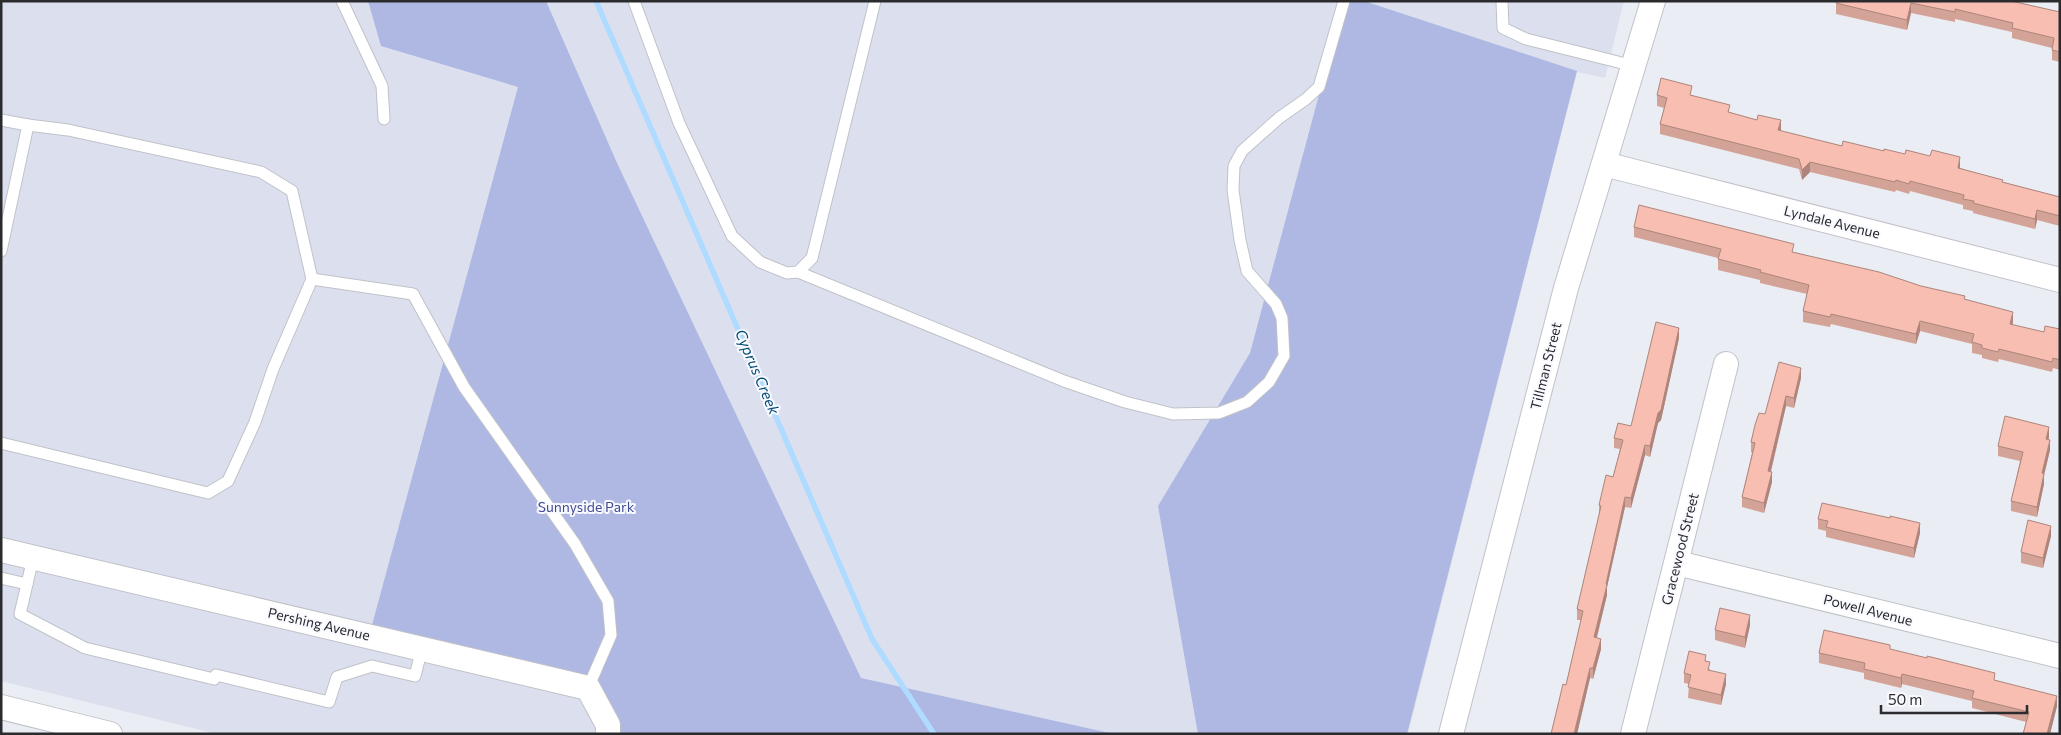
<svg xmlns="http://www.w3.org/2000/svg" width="2061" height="735" font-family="Commissioner,sans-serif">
	<rect width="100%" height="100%" fill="#ebedf4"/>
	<polygon fill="#dce0ee" points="1,1 1624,1 1605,78 1577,72 1408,734 217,734 1,681"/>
	<g fill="#aeb8e2">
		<polygon points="368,1 546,1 617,163 861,678 1114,734 608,734 588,688 369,636 518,87 381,46"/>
		<polygon points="1344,1 1364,1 1577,71 1407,734 1198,734 1158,506 1250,353"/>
	</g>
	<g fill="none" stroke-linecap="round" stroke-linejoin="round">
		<polyline stroke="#aedbff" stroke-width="5.5" points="596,1 872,639 934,734"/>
		<defs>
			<g id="lane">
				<polyline points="342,1 382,86 384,119"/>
				<polyline points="634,1 679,123 732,236 760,262 787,273 798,272 812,258 875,1"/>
				<polyline points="1502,1 1503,28 1526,39 1634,66"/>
				<polyline points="1,120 28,125"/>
				<polyline points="1,251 28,125 68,130 261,172 292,191 312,279 273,369 255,422 228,481 208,493 1,443"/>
				<polyline points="798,272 1064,381 1125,402 1173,414 1219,413 1247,402 1269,382 1284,356 1282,318 1276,304 1247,271 1240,240 1233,190 1234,166 1242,151 1279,118 1306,99 1319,87 1344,1"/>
				<polyline points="312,279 413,294 464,387 575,544 608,601 611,635 588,688"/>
				<polyline points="1,578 27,584 33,558"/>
				<polyline points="27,584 20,614 85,648 214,679 216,675 329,702 337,677 372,666 415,676 422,648"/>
			</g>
			<g id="street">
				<polyline points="1604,164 2060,280"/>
				<polyline points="1,550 588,688 608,725 608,734"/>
				<polyline points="1677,563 2060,656"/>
				<polyline points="1,707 110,734"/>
				<polyline points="1451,734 1566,288 1653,1"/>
				<polyline points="1633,734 1726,364"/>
			</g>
		</defs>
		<use href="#lane" stroke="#c0c2c9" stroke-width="13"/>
		<use href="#street" stroke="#c0c2c9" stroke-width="26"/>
		<use href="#lane" stroke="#fff" stroke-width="11"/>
		<use href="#street" stroke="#fff" stroke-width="24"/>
	</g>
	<g fill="#d4a398">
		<polygon points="2011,1 2060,12 2060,62 2052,60 2052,48 2012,38 2012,32 1955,19 1955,22 1911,13 1907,30 1836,14 1836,3"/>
		<polygon points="1657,95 1692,95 1730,112 1781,131 1842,146 1884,151 1960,167 1960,168 2003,182 2060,197 2060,226 2037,220 2035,229 1973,213 1973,211 1963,209 1963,205 1910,191 1909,194 1896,190 1895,192 1810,172 1802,180 1799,169 1660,134 1660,124 1664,108 1657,106"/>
		<polygon points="1634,227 1794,252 1921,286 1965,299 2013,322 2012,325 2044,332 2060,329 2060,370 2053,368 2052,372 1999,359 1998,362 1982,358 1982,355 1972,353 1972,344 1920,331 1916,344 1831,324 1830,327 1803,322 1803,311 1807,294 1760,283 1760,280 1718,270 1718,258 1634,237"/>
		<polygon points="1679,338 1665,402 1661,420 1658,423 1650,457 1645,455 1631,508 1625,507 1607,587 1607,595 1597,638 1601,649 1593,679 1590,678 1577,734 1551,734 1566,685 1581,620 1577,620 1577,609 1599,515 1599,505 1613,477 1620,449 1614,448 1614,438 1631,426"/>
		<polygon points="1801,378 1794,408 1786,406 1771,472 1772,482 1764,513 1742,507 1742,497 1752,453 1751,452 1751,442 1765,414"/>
		<polygon points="2049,437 2049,439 2050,450 2044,474 2044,484 2037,517 2011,511 2011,501 2020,461 1998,456 1998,446"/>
		<polygon points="1818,519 1920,533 1914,558 1826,537 1826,531 1818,529"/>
		<polygon points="2051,536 2043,568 2021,563 2021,552"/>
		<polygon points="1750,625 1745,648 1715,640 1715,630"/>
		<polygon points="1890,649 1995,680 2057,706 2050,734 2023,734 2026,722 1972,708 1972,701 1902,684 1901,688 1864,679 1864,673 1819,663 1819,653"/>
		<polygon points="1706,661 1710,670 1726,684 1721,705 1688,698 1689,684 1684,683 1684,673"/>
	</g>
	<g fill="#ad857c">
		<polygon points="1911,3 1911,13 1907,30 1907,20"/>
		<polygon points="1781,120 1781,131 1778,130"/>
		<polygon points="1960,157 1960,167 1958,178 1958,168"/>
		<polygon points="1810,162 1810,172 1802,180 1802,170"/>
		<polygon points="2037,210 2037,220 2035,229 2035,219"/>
		<polygon points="2013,312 2013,322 2010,334 2010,324"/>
		<polygon points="1920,321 1920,331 1916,344 1916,334"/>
		<polygon points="1679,328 1679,338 1665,402 1661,420 1658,423 1650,457 1650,446"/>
		<polygon points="1801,368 1801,378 1794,408 1794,398"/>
		<polygon points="1786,396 1786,406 1768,482 1768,471"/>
		<polygon points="2049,427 2049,437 2046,449 2046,439"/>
		<polygon points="2050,440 2050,450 2042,484 2042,473"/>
		<polygon points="1645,445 1645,455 1631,508 1631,498"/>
		<polygon points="1772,472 1772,482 1764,513 1764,503"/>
		<polygon points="2044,474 2044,484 2037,517 2037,507"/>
		<polygon points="1625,497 1625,507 1607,587 1607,595 1594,647 1594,637"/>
		<polygon points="1920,523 1920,533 1914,558 1914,548"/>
		<polygon points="2051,526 2051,536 2043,568 2043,558"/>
		<polygon points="1750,615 1750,625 1745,648 1745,637"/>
		<polygon points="1601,639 1601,649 1593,679 1593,668"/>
		<polygon points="1590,668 1590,678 1577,734 1574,734"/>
		<polygon points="1726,674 1726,684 1721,705 1721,695"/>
		<polygon points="1902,674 1902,684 1901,688 1901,678"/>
		<polygon points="2057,696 2057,706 2050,734 2047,734"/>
	</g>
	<g fill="#f7beb1" stroke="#ad857c">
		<polygon points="1836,1 2011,1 2060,12 2060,52 2052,50 2054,38 2012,28 2013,23 1955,9 1955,12 1911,3 1907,20 1836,3"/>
		<polygon points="1661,78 1692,86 1690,95 1730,105 1728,112 1757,120 1758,115 1781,120 1778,130 1842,146 1843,141 1884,151 1884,149 1905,154 1906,150 1930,156 1932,150 1960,157 1958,168 2003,180 2002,182 2060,197 2060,216 2037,210 2035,219 1973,203 1974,201 1963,199 1964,195 1910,181 1909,184 1896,180 1895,182 1810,162 1802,170 1799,159 1660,124 1667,98 1657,95"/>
		<polygon points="1639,205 1794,244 1792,252 1879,272 1921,286 1965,296 1964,299 2013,312 2010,324 2044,332 2045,326 2060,329 2060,360 2053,358 2052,362 1999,349 1998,352 1982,348 1982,345 1972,342 1974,334 1920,321 1916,334 1831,314 1830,317 1803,311 1809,285 1760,272 1761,270 1718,259 1721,249 1634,227"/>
		<polygon points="1656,322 1679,328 1661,410 1658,413 1650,446 1645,445 1631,498 1625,497 1606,584 1607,585 1594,637 1601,639 1593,668 1590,668 1574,734 1551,734 1563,684 1566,685 1583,611 1577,609 1601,506 1599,505 1606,475 1613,477 1623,440 1614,438 1618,423 1631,426"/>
		<polygon points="1779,362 1801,368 1794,398 1786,396 1768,471 1772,472 1764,503 1742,497 1755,443 1751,442 1755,425 1759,413 1765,414"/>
		<polygon points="2005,416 2049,427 2046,439 2050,440 2042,473 2044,474 2037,507 2011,501 2023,452 1998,446"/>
		<polygon points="1822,503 1890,518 1890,516 1920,523 1914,548 1826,527 1828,521 1818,519"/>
		<polygon points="2028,520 2051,526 2043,558 2021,552"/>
		<polygon points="1720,608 1750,615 1745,637 1715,630"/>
		<polygon points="1824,630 1890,645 1890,649 1927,658 1927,656 1995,673 1994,680 2057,696 2047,734 2023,734 2029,712 1972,698 1974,691 1902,674 1901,678 1864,669 1865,663 1819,653"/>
		<polygon points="1689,651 1706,655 1705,661 1710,662 1708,670 1726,674 1721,695 1688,687 1691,675 1684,673"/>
	</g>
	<g text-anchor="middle" stroke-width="4" stroke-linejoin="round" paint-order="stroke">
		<g font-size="14" fill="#2b2b2e" stroke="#f9faff">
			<text transform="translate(1832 222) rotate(14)" y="5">Lyndale Avenue</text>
			<text transform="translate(1546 366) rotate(-76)" y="5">Tillman Street</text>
			<text transform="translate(1680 549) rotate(-76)" y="5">Gracewood Street</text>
			<text transform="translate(1868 610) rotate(14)" y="5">Powell Avenue</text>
			<text transform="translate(319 624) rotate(13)" y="5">Pershing Avenue</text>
		</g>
		<g font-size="14" fill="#424c93" stroke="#f9faff">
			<text x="586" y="512">Sunnyside Park</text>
		</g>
		<g font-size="15" font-style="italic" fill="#054c75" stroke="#f9faff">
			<text transform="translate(757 372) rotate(67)" y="5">Cyprus Creek</text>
		</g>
	</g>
	<rect width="2061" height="735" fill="none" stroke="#2b2b2e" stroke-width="5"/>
	<path d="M1881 705v8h146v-8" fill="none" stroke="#2b2b2e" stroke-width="2.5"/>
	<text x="1888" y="705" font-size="15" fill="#2b2b2e" stroke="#f9faff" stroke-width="4" paint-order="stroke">50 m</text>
</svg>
